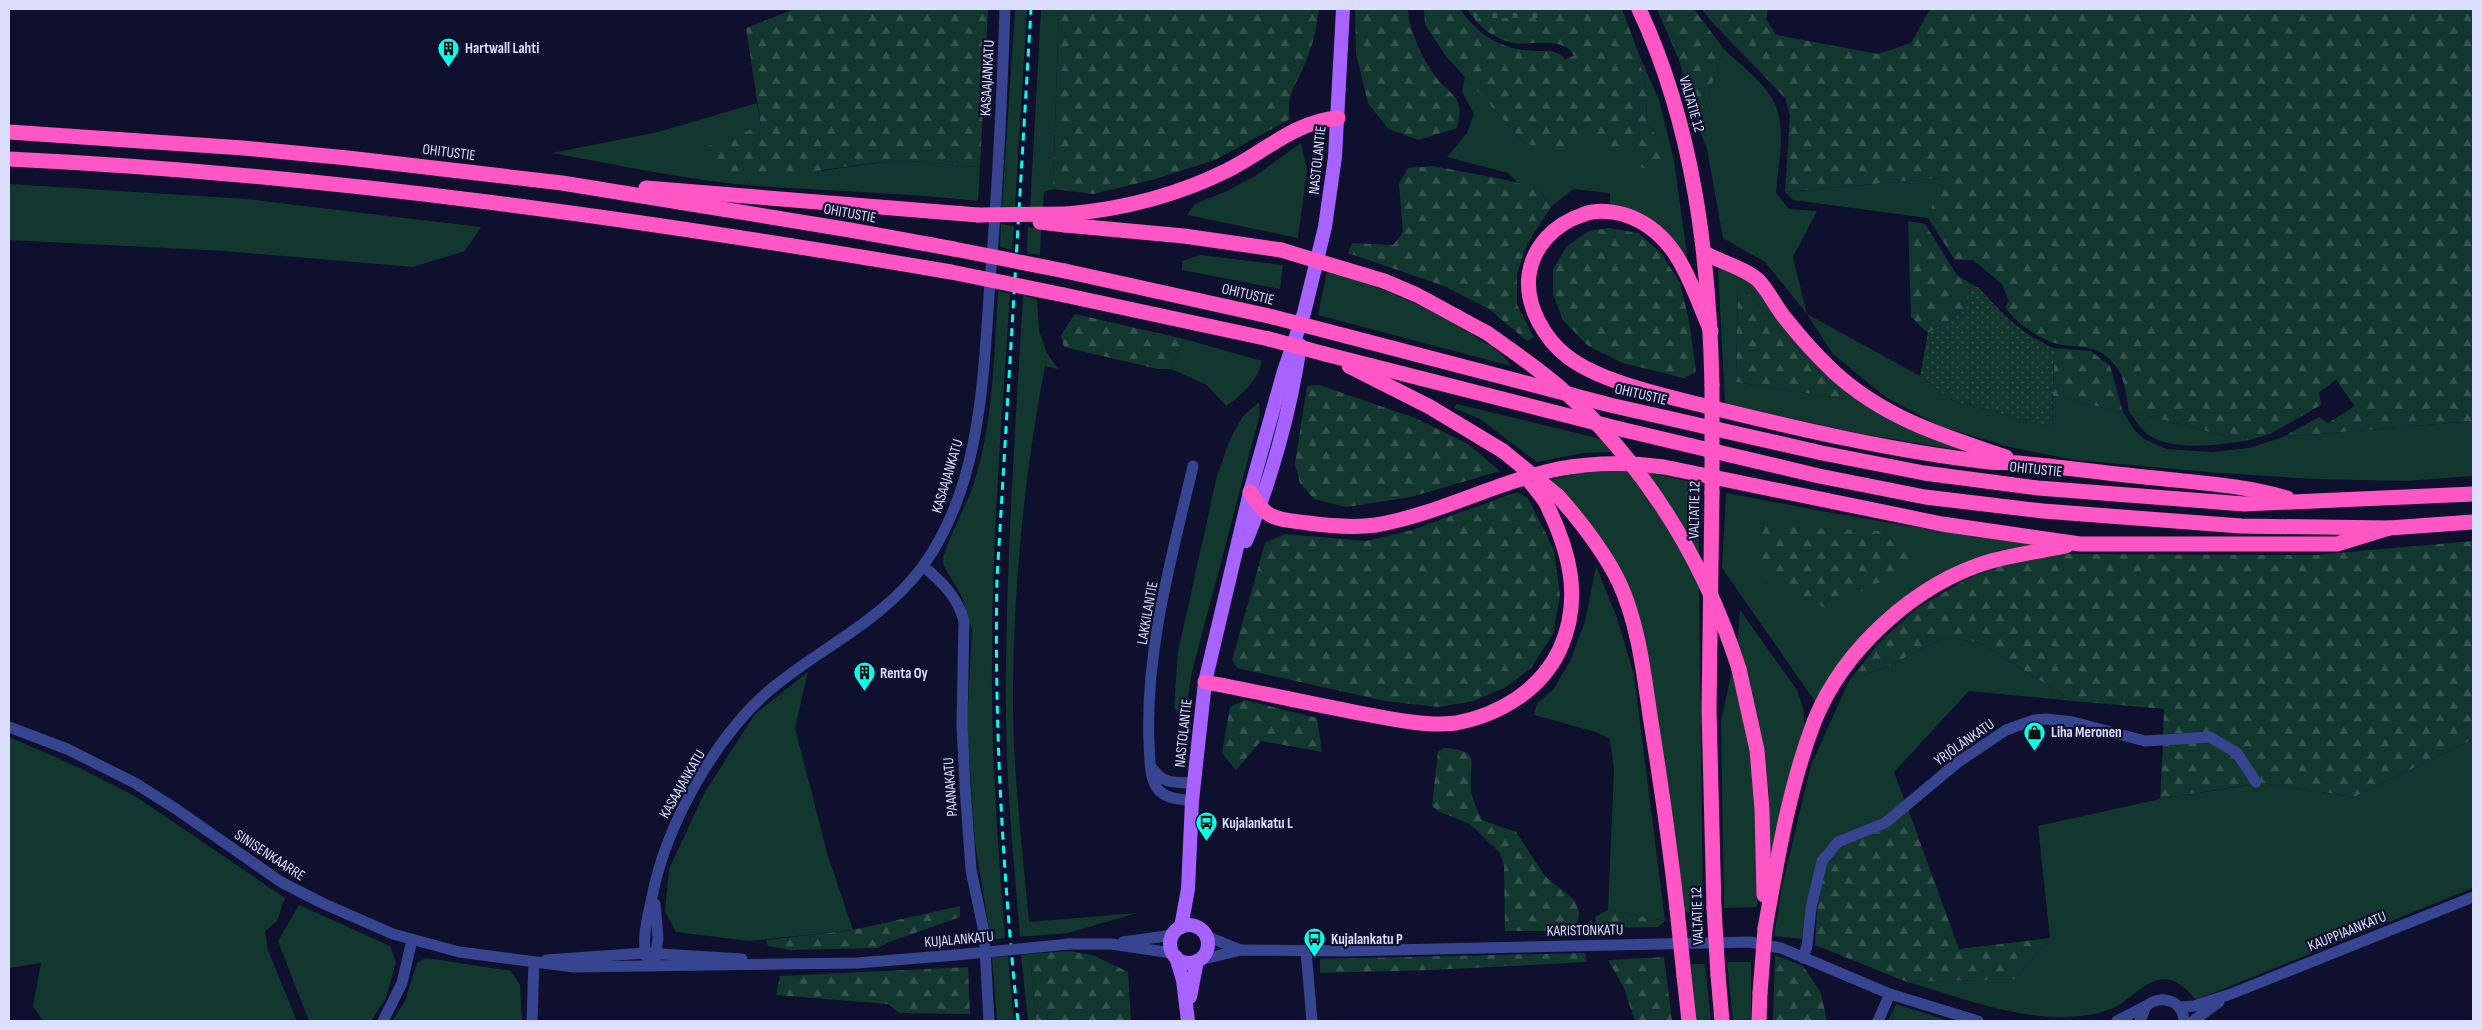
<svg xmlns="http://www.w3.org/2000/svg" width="2482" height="1030" font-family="'Sofia Sans Condensed',sans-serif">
	<defs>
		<pattern id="forest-firs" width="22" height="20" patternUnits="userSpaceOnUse" patternTransform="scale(1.25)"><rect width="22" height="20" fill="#12372f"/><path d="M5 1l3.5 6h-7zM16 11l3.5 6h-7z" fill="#34544e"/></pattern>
		<pattern id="cemetery-stones" width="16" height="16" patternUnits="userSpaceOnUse" patternTransform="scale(1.25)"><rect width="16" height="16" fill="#12372f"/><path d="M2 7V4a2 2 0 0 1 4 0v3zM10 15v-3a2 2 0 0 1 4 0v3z" fill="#34544e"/></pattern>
		<pattern id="park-dots" width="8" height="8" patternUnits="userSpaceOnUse" patternTransform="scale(1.25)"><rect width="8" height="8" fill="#12372f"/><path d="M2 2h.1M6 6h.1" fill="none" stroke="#34544e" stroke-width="1.8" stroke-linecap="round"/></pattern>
	</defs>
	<rect width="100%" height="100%" fill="#0f102d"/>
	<g fill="#12372f" fill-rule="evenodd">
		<polygon points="1015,9 1027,9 1015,207 1002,207"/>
		<polygon points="1041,9 1059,9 1053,189 1044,192 1043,208 1030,208"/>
		<path d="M1723,48C1739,64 1760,79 1772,98C1788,124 1778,164 1776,193L1789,209L1817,211L1793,257L1807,314L1920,376L1954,401L2052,427L2053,396L2123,412L2133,428L2144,439L2167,449L2212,452L2249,448L2283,437L2473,421V476L2405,481L2314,479L2220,473L2075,460L2010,447L1940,426L1887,398L1833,354L1807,314L1765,262L1723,238L1707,149L1699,129Z"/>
		<path d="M1638,52L1659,100L1674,161L1688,262C1664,231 1651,209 1610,204V193L1573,189L1551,207L1540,190L1520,185L1508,173L1447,157L1467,133L1474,114L1462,92L1465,77L1525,144L1592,133L1634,140L1659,139L1646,123L1647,96Z"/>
		<path d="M757,103L761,126L822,171L896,160L980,167L978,201C905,193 832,191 759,186C689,181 620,165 552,153L658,132Z"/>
		<polygon points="1301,143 1307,170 1298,238 1187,215 1195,204 1227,191 1255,176"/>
		<polygon points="1942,178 1928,218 1793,200 1785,192"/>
		<polygon points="9,184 246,199 481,227 465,251 413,267 225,251 9,240"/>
		<polygon points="1001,224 1014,226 1012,250 1000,247"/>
		<polygon points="1028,227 1041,229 1040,255 1027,253"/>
		<polygon points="1200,255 1283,265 1280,289 1182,270 1182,261"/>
		<path d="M1718,268L1738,274L1755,285L1818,362L1975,453L1858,433L1725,404ZM1738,283L1844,399L1736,382Z"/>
		<path d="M1327,271C1381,287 1432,308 1479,339C1492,347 1503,353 1511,366L1318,315Z"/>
		<path d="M998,291L1010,294C1002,415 992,537 992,659C991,752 998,846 1005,938L991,940L975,843L967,725L972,629L961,595L944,566L943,557C952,529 968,504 976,476C994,417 994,352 998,291Z"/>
		<path d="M1023,296L1037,299L1039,331L1047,353L1058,369L1045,366C1025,471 1014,580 1013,687C1012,765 1022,844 1029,922L1137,913L1068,933L1020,937C1014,862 1006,786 1006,711C1005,573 1015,434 1023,296Z"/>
		<path d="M1184,339L1262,361C1257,382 1243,394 1226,406L1207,385L1171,369Z"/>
		<polygon points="1259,402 1260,414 1192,672 1184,720 1174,707 1178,652 1217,476 1230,439 1243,416"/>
		<polygon points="1457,404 1601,439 1611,452 1583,453 1537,462 1480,419 1454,408"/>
		<path d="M2129,411L2245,441C2217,445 2169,452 2146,433C2139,427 2134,419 2129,411Z"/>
		<polygon points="1607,471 1630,472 1656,508 1699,583 1703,916 1683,911 1679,861 1668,783 1637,619 1550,480 1579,473"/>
		<polygon points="1648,473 1698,483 1699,554"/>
		<path d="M1726,493C1833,513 1938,534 2046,543L1997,551L1942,574L1898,604L1853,645L1816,703L1722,568Z"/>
		<polygon points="1596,566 1617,618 1634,675 1665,921 1608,910 1614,769 1610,739 1596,732 1534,715 1537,703 1553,690 1570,661 1585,622"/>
		<polygon points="1740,610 1797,690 1803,707 1805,727 1769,866 1770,806 1764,746 1738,640"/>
		<polygon points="1945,637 1981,643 2073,701 1969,691 1894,772 1905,802 1806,905 1802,939 1774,936 1782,887 1811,765 1849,681 1889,666"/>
		<polygon points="1732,671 1746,727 1759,826 1757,907 1724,908 1721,721"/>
		<polygon points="808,672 795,728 827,853 853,930 749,941 676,932 665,911 669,869 705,792 755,714"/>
		<polygon points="9,737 80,768 135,796 285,898 277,921 265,931 268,950 297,1021 43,1021 33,1006 41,963 9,968"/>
		<path d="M2473,739V888L2196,1000C2191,995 2186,988 2179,984C2158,968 2136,994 2119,1005C2112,1009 2102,1012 2094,1014C2030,1026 1967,999 1907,982L2015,979L2050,938L2038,826L2160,799L2262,783L2354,797Z"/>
		<polygon points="299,905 390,946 396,962 386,998 371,1021 309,1021 278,941"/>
		<polygon points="1030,954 1036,1021 1028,1021 1021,955"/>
		<polygon points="1008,956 1014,1021 997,1021 992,957"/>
		<polygon points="426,958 511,971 520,985 522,1021 392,1021 405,1001 417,963"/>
		<polygon points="1727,962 1751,962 1751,1021 1733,1021"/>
		<polygon points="1690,964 1705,964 1711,1021 1694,1021"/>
		<polygon points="1896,1004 1949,1021 1888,1021"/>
	</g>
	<g fill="url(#forest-firs)">
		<polygon points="794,9 988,9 980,167 896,160 756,179 724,172 706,147 761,126 746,28"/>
		<path d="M1059,9H1319C1317,27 1313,45 1306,61C1297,85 1286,92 1290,119L1215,160L1152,180L1093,194L1053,189Z"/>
		<path d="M1355,9H1408C1408,28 1424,61 1435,76C1451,97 1466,95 1457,128L1419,140L1388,129L1368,103L1356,53Z"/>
		<path d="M1424,9H1460C1479,37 1503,50 1536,51C1548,51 1557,50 1565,59L1574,56C1564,35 1531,46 1513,43C1494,39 1477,25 1467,9H1622L1638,52L1647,96L1646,123L1659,139L1662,171L1638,167L1634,140L1617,151L1600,144L1592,133L1569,150L1525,144L1445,55L1425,24Z"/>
		<polygon points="1657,9 1694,9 1723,48 1699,129 1679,60"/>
		<path d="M1702,9H1768L1766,19L1776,35L1878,54L1911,43L1930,9H2473V421L2283,437L2319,417L2328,423L2355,406L2336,380L2319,392L2321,405L2270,434L2245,441L2129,411C2126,396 2125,376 2114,364C2097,344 2084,348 2062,345C2041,341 2017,324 2005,307L2009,301L2002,284L1973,260H1955L1928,218L1941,178L1785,192L1790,115L1785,98L1711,21Z"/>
		<polygon points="1433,166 1507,180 1540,190 1551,207 1527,244 1517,274 1517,305 1534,337 1527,341 1489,309 1444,286 1348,253 1352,243 1393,245 1403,232 1399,184 1408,168"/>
		<polygon points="1908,221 1925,224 1957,275 1971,284 1963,312 1928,333 1911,317"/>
		<polygon points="1609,228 1638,233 1661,253 1680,283 1689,320 1696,372 1684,378 1623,363 1588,346 1563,320 1553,294 1553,269 1567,246 1589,231"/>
		<polygon points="1738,283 1844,399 1736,382"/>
		<polygon points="1075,314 1184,339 1171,369 1158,369 1064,347 1061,335"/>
		<polygon points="2054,348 2091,351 2110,366 2123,412 2053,396"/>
		<polygon points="1319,385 1415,418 1468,444 1500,471 1411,497 1346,507 1314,499 1300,483 1295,464 1307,386"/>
		<polygon points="1517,492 1528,498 1554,550 1560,596 1553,634 1531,668 1506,687 1474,701 1439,707 1385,701 1237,668 1232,660 1265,543 1285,534 1366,541 1412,530"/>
		<polygon points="1758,526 1882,531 1900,539 1909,560 1899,572 1827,609 1757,572"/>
		<polygon points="2473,541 2473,739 2354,797 2262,783 2240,750 2212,732 2163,734 2164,709 2073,701 1981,643 1945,637 1889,666 1849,681 1879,643 1916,609 1967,579 2003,564 2063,554 2315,555"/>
		<polygon points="1245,700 1317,718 1322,752 1261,741 1236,770 1222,753 1230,707"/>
		<polygon points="2208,741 2235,756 2253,784 2160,799 2163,743"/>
		<path d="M1443,748C1484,751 1468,761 1471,790C1472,800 1478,812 1482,820L1516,832L1545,876L1574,900L1579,911L1578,921L1575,927L1570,931H1505L1504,866L1500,853L1470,824L1438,811L1432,806L1438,752Z"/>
		<polygon points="1908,809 1959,949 2050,938 2015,979 1907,982 1815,945 1817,910 1826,863 1841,846 1889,827"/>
		<polygon points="960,906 960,917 889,942 878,948 790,950 768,946 766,940 853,930"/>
		<polygon points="1608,910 1665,921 1658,927 1596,928 1595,917"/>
		<polygon points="1070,951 1095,956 1128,972 1131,1021 1036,1021 1030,954"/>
		<polygon points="1585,953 1587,962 1432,970 1320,973 1320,959"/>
		<polygon points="1775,955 1803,966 1821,993 1827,1021 1773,1021"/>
		<polygon points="1664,957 1672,1021 1635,1021 1623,986 1608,960"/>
		<polygon points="968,967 970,1014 900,1013 888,1004 776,995 780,976"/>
	</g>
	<polygon fill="url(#cemetery-stones)" points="1473,9 1542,9 1542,18 1474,18"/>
	<path fill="url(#park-dots)" d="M1971,284L1978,287C2002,313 2020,334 2054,348L2052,427L1954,401L1920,376L1928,333L1963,312Z"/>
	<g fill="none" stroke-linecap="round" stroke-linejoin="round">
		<g stroke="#37448f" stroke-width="11">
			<path d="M923,566C942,582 957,596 964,621L962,724L965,787L971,870L984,932L989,1021"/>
			<polyline points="9,727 67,749 135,783 176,809 281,882 322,903 393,934 459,952 574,967 857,963 956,955"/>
			<path d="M1152,768C1164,785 1175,782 1194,783"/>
			<path d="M1192,801C1180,799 1165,799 1157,788C1149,776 1150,757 1149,743C1145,650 1172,556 1193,466"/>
			<polyline points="655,904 658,938 655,960"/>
			<polyline points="1206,936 1241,950"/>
			<polyline points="1123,942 1173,935"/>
			<polyline points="1069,944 1111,944 1172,953"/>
			<polyline points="1306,951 1312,1021"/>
			<polyline points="1803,958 1807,946 1811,908 1822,861 1838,842 1885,823 1957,763 2006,730 2034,720 2046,719 2073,722 2145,741 2210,737 2237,753 2256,782"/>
			<polyline points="546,960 645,953 742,959"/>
			<polyline points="1200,960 1241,950 1345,951 1750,942 1781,948 1890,994 1978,1021"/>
			<path d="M651,965C638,949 648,916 652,897C666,824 718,731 776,685C826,645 884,619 923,566C984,481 983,370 991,269C998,182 1002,96 1005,9"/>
			<polyline points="2179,1007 2194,1006 2231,994 2473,897"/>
			<polyline points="383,1021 402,983 412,940"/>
			<polyline points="532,1021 534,962"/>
			<polyline points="1878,1021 1890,994"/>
			<polyline points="2117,1021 2146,1006"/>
			<path d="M2140,1021L2146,1006C2161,994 2183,1000 2184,1021"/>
			<polyline points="2193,1021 2219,1002"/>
		</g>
		<g stroke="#a762ff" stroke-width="14">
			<path d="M1246,541C1271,481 1291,409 1300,345"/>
			<circle cx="1189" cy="944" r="19"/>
			<polyline points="1181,927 1188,889 1192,801 1205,682 1250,492 1284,371 1304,313 1325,227 1335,157 1343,9"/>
			<polyline points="1176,957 1183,980 1188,1021"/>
			<polyline points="1190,997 1197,961"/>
		</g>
		<g stroke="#ff56c6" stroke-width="15">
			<path d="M1639,9C1694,127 1709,256 1712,385"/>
			<polyline points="9,132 243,148 348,158 562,183 850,230 954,249"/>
			<path d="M9,159C325,174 639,219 951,272"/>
			<polyline points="646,188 978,215"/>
			<path d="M1067,214C1125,209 1176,196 1228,170C1264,152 1296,121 1338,118"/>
			<polyline points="1065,225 1184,236 1281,250"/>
			<path d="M1705,253C1722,263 1745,268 1759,281C1769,292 1776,307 1785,318C1800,337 1817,356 1834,372C1884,418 1943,436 2006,457"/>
			<polyline points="1065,271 1273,317"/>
			<polyline points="1384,281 1417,295 1487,333"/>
			<polyline points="1064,295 1269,339"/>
			<path d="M1711,331C1691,287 1680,237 1631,217C1616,211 1597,209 1582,215C1555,224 1533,246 1529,275C1525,305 1544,339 1568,357C1602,383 1667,396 1709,407C1799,429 1897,452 1989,462C2001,463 2015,462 2028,464C2070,468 2112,474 2155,478C2200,483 2244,485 2287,498"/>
			<polyline points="1346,336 1610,405 1822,453 1924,473 2038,488 2244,504 2473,494"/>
			<polyline points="1325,354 1616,428 1819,476 1925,497 2043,511 2241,526 2389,528 2473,522"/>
			<polyline points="1349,366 1430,407 1503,451"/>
			<path d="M1250,492C1255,499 1260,508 1267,513C1278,521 1295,521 1308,523C1330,526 1353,528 1376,525C1439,514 1496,482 1558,469C1595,462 1628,462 1664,467L1942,524L2080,544H2337L2389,528"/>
			<polyline points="1712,493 1709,710 1714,908"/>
			<path d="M1558,496C1582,523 1603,550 1619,582C1639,625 1644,676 1651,722C1661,784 1670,847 1677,909"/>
			<polyline points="1739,669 1757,750 1762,809 1764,895"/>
			<path d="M1205,682C1259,692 1312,704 1365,714C1391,719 1429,727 1456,723C1499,715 1541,690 1560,649C1583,598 1569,549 1545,501"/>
			<path d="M1765,929C1777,860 1789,788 1814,722C1843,649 1916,583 1991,561C2016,554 2041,551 2066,546"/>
			<polyline points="1718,975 1722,1021"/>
			<polyline points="1684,976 1689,1021"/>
			<polyline points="1759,1021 1760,993"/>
		</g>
		<path stroke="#07ffea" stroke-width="3" stroke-dasharray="8 6" stroke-linecap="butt" d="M1018,1021C1003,874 994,726 997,579L1031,9"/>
		<polyline stroke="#37448f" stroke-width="11" points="956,955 1069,944"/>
		<g stroke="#ff56c6" stroke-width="15">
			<polyline points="978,215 1067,214"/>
			<polyline points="1040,222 1065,225"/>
			<polyline points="954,249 1065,271"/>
			<polyline points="1281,250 1384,281"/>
			<polyline points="951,272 1064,295"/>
			<polyline points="1273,317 1346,336"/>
			<path d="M1487,333C1518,355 1550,377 1577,403C1653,478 1707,568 1739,669"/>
			<polyline points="1269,339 1325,354"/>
			<polyline points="1503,451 1558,496"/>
			<polyline points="1527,478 1545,501"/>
			<polyline points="1712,493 1712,385"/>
			<polyline points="1714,908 1718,975"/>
			<polyline points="1677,909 1684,976"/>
			<polyline points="1760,993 1765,929"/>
		</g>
	</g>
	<defs>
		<symbol id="building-pin" viewBox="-11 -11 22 30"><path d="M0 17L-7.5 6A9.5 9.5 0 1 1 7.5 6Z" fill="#07ffea" stroke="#0f102d"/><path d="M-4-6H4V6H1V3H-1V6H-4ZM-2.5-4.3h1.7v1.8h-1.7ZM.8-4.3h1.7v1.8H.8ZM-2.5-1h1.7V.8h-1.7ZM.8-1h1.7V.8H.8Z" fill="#111"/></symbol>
		<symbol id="shop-pin" viewBox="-11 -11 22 30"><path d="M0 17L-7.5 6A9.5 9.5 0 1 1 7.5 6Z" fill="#07ffea" stroke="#0f102d"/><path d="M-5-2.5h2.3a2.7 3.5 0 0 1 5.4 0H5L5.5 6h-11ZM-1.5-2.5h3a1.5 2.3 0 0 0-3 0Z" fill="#111"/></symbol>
		<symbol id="bus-pin" viewBox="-11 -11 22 30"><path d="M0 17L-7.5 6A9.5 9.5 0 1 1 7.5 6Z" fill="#07ffea" stroke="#0f102d"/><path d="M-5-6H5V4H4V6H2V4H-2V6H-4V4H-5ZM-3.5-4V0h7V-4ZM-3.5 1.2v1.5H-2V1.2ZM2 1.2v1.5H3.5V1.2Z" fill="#111"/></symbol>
	</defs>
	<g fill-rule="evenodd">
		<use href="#building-pin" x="436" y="36" width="25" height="34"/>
		<use href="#building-pin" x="852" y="660" width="25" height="34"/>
		<use href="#shop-pin" x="2022" y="720" width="25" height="34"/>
		<use href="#bus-pin" x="1194" y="810" width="25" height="34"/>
		<use href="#bus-pin" x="1302" y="926" width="25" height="34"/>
	</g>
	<g text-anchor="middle" stroke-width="4.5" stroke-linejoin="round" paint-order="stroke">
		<g font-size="15" font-weight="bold" fill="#dbdeff" stroke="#0f102d" text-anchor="start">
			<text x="465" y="53">Hartwall Lahti</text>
			<text x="880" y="678">Renta Oy</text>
			<text x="2051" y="737">Liha Meronen</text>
			<text x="1222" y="828">Kujalankatu L</text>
			<text x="1331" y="944">Kujalankatu P</text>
		</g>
		<g font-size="15" fill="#dbdeff" stroke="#0f102d">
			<text transform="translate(987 78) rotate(-87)" y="5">KASAAJANKATU</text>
			<text transform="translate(1692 104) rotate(74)" y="5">VALTATIE 12</text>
			<text transform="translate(449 152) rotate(7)" y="5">OHITUSTIE</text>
			<text transform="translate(1317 160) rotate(-84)" y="5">NASTOLANTIE</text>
			<text transform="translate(850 213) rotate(10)" y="5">OHITUSTIE</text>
			<text transform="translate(1248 294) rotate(13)" y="5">OHITUSTIE</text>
			<text transform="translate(1641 394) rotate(13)" y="5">OHITUSTIE</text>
			<text transform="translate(2036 469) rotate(6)" y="5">OHITUSTIE</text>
			<text transform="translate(947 476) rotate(-73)" y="5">KASAAJANKATU</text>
			<text transform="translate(1694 510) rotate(-89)" y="5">VALTATIE 12</text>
			<text transform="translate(1147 613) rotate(-80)" y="5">LAKKILANTIE</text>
			<text transform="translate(1183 733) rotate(-84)" y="5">NASTOLANTIE</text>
			<text transform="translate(1964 742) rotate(-35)" y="5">YRJÖLÄNKATU</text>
			<text transform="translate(682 784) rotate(-60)" y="5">KASAAJANKATU</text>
			<text transform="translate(950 787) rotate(-94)" y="5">PAANAKATU</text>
			<text transform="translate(270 855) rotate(33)" y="5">SINISENKAARRE</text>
			<text transform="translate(1697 916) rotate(-92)" y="5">VALTATIE 12</text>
			<text transform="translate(1585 930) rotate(-1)" y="5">KARISTONKATU</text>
			<text transform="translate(2347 931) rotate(-22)" y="5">KAUPPIAANKATU</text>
			<text transform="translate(959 939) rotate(-5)" y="5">KUJALANKATU</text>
		</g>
	</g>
	<rect width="2482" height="1030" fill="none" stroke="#dbdeff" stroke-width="20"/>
</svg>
